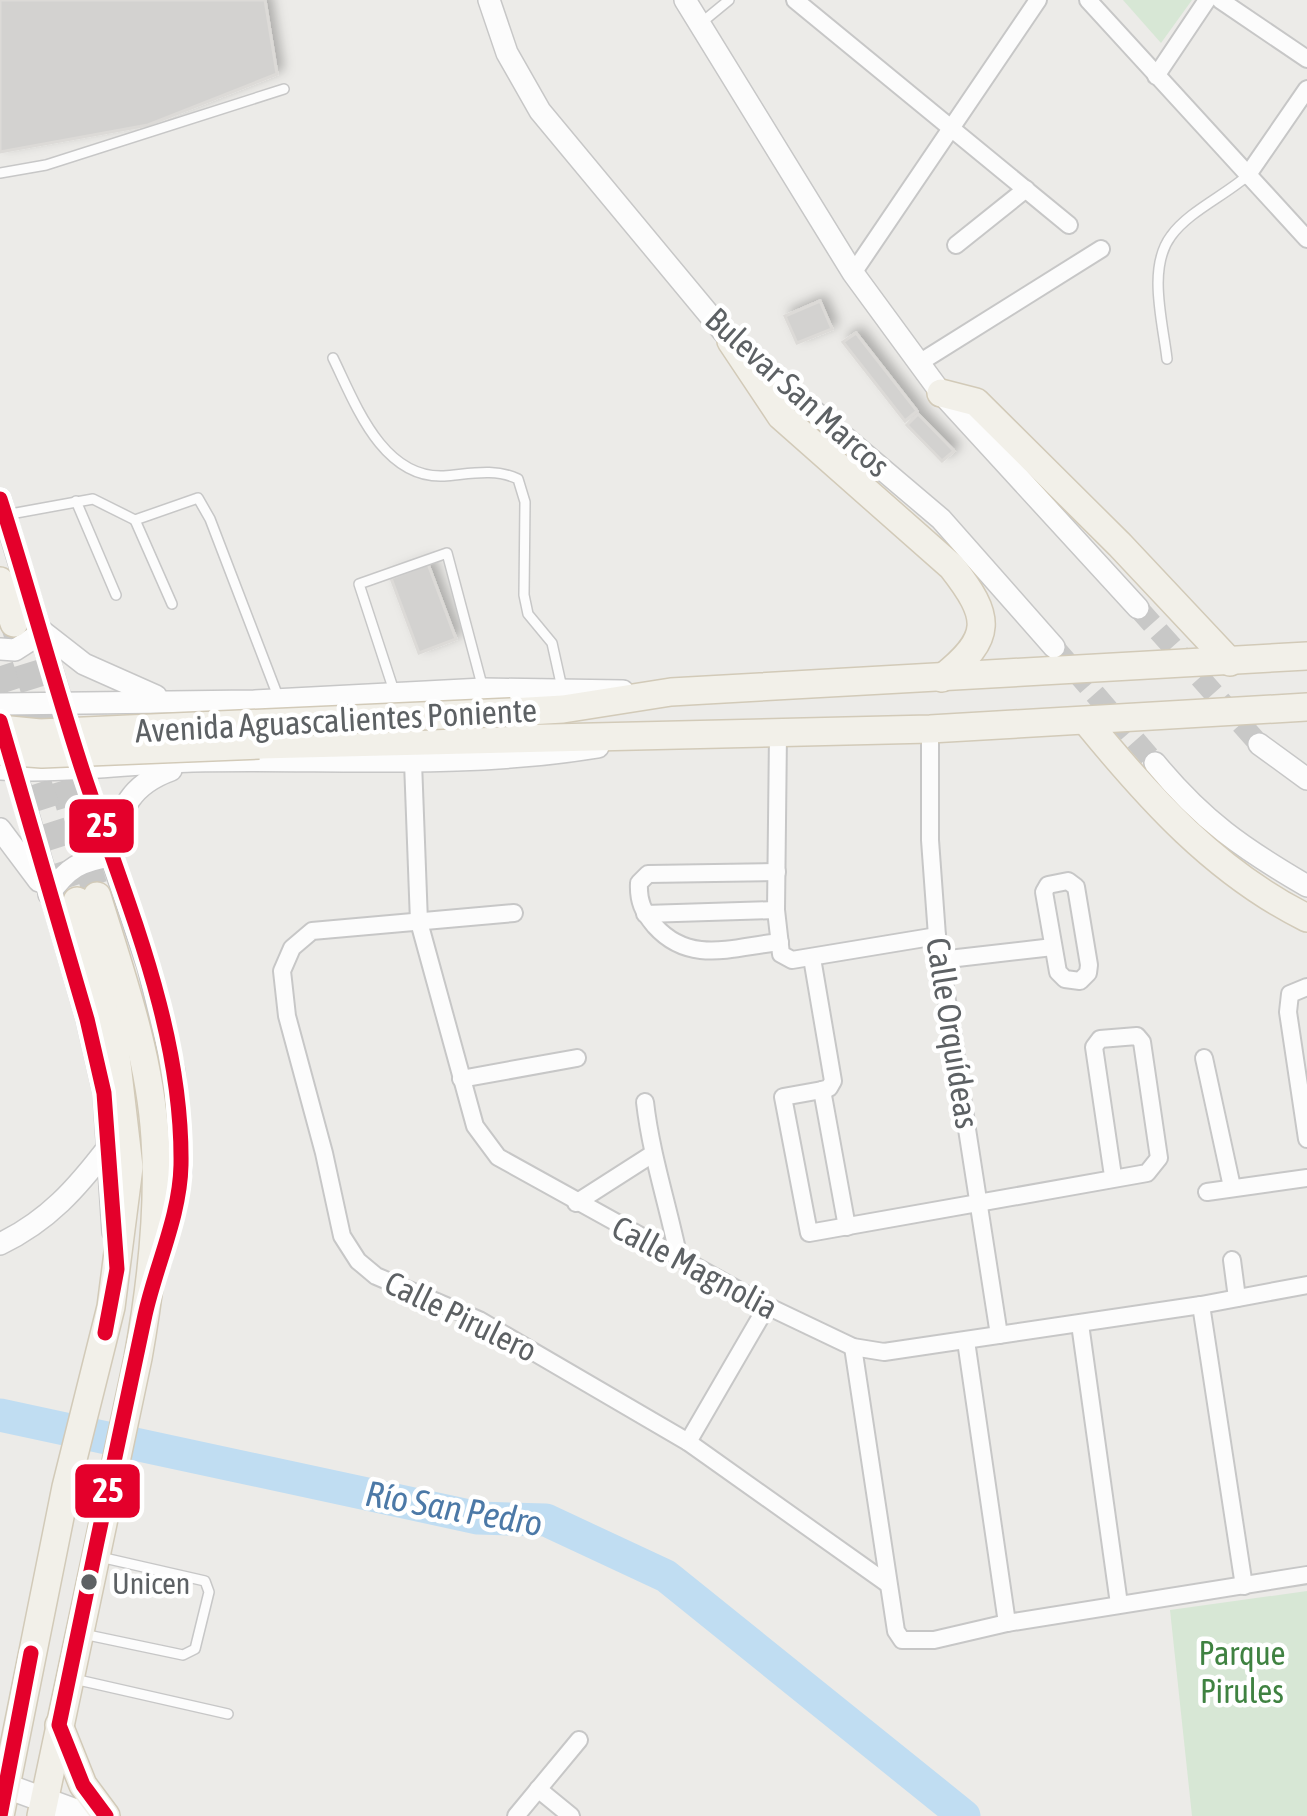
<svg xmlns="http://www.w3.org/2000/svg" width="1307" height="1816" font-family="'Asap Condensed',sans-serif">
	<defs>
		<filter id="shadow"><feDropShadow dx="5.5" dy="-5.5" stdDeviation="6" flood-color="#0004"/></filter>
	</defs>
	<rect width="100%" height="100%" fill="#ecebe8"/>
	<g fill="#d7e7d5">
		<polygon points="1123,0 1192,0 1161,43"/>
		<polygon points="1307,1591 1307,1816 1192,1816 1170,1610"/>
	</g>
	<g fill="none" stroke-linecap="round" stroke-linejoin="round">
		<polyline stroke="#c0ddf2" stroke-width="33" points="0,1415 478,1518 546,1520 666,1576 964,1816"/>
	</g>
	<g fill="#d3d2d0" stroke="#dcdad7" stroke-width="3" filter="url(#shadow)">
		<polygon points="0,0 265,0 277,74 148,125 0,152"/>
		<polygon points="820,301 832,329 797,343 785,316"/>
		<polygon points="856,333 917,411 905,421 843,342"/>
		<polygon points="918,414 954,451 942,461 907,425"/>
		<polygon points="428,564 456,639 419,653 391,578"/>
	</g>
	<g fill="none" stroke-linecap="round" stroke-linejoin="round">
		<g stroke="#c8c8c7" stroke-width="21" stroke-dasharray="21 10" stroke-linecap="butt">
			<polyline points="1138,608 1259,744"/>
			<polyline points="1054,647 1155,763"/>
		</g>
		<g stroke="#c8c8c7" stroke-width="27" stroke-dasharray="27 14" stroke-linecap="butt">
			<polyline points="14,624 97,896"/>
			<polyline points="0,666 75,896"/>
		</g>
		<defs>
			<g id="service">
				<polyline points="701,23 729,0"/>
				<polyline points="0,173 46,165 284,89"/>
				<path d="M333,358C355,403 382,479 444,476C470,474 495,468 518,479L525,502L524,595L528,614L552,643L562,688"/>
				<path d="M1167,359C1163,323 1147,268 1171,236C1188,212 1224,196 1247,176"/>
				<polyline points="76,501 116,595"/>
				<polyline points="5,515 93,499 135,520 198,498 210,519 279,699"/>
				<polyline points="135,520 172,604"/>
				<polyline points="394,691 359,584 447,553 482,685"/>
				<polyline points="83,1634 183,1655 195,1649 209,1592 205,1581 100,1557"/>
				<polyline points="74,1679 228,1714"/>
			</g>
			<g id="minor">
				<polyline points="795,0 1069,225"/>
				<polyline points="1088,0 1307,239"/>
				<polyline points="1220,0 1307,59"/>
				<polyline points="1156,76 1207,0"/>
				<polyline points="1247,176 1307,89"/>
				<polyline points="956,245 1026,189"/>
				<polyline points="853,273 1038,0"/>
				<polyline points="919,363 1101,249"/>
				<polyline points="930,729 930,840 937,936 999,1335"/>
				<polyline points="778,734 776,910 781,954 792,960 937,936"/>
				<polyline points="413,762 419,922 475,1126 498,1157 767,1306 853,1347 884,1352 1201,1305 1307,1285"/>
				<path d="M777,872L648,874L639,883C638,901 643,912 655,926C690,965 733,947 780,942"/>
				<polygon points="1068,881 1076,887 1089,965 1088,973 1080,981 1065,979 1058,972 1044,892 1048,885"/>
				<polyline points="514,913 312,931 292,948 282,971 287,1016 324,1153 342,1236 358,1261 376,1276 479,1320 688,1442 888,1584"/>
				<polyline points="645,914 776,910"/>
				<polyline points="812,958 833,1081 829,1088 822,1090"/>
				<polyline points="940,960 1053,947"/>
				<polyline points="1307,987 1290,994 1288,1012 1307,1139"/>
				<polyline points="1204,1058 1232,1187"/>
				<polyline points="461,1079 577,1058"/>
				<polyline points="822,1090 783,1097 809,1233 1147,1173 1159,1158 1142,1042 1137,1036 1100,1039 1094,1047 1113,1176"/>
				<polyline points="822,1090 847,1227"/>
				<path d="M645,1102C651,1155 668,1205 679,1259"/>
				<polyline points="1207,1192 1307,1178"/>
				<polyline points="576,1203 651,1155"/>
				<polyline points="1232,1260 1237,1298"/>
				<polyline points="1201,1305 1244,1586"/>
				<polyline points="1080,1324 1119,1604"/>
				<polyline points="966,1341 1007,1623"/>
				<polyline points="853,1347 896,1631 902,1640 934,1640 1007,1623 1307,1575"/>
				<polyline points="688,1442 767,1306"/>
				<polyline points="538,1789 571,1816"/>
				<polyline points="516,1816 579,1740"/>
			</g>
			<g id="tertiary">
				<polyline points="489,0 507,53 540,111 731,341 941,519 1054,647"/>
				<polyline points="685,0 853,273 941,393 1138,608"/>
				<polyline points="0,499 81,767 148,966 174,1072 181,1170 160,1261"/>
				<polyline points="0,649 15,650 43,632 84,664 156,696"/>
				<polyline points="0,704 254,701 483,689 623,691"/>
				<polyline points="1259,744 1307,779"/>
				<polyline points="12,760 87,1019 104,1093 113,1232"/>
				<path d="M1155,763C1203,821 1242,848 1307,886"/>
				<path d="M0,769C64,773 129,763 193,761C329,758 464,769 598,747"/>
				<polyline points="0,829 39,881"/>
				<path d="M113,849C119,808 132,784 171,770"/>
				<path d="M49,894C67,868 81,860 112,856"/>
				<path d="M0,1244C48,1221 77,1188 109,1146"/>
			</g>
			<polyline id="secondary" points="6,1786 88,1816"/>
			<g id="primary">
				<path d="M731,341L781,416L952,567C991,617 994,637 942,678"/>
				<polyline points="941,393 976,402 1120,545 1230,662"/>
				<polyline points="0,581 14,623"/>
				<polyline points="511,712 563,709 671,692 1307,656"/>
				<path d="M1086,721C1149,798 1216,873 1307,918"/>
				<polyline points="259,745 930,729 1307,707"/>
				<polyline points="59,1725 83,1785 106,1816"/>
				<polyline points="0,1816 66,1487 111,1307 129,1167 114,1038 77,901"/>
				<path d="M41,1816L138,1358C151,1286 160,1211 155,1138C150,1056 121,974 97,896"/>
			</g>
		</defs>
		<use href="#service" stroke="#c7c7c7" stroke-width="12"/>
		<use href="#minor" stroke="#c7c7c7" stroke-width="20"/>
		<use href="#tertiary" stroke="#c7c7c7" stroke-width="24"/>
		<use href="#secondary" stroke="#c9c9c9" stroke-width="27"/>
		<use href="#primary" stroke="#d2cab8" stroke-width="30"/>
		<use href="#service" stroke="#fcfcfc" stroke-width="9"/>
		<use href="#minor" stroke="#fcfcfc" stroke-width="16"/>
		<use href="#tertiary" stroke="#fcfcfc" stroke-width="21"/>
		<use href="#secondary" stroke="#fcfcfc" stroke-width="24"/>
		<use href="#primary" stroke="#f2f0e9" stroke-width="27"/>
		<defs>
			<g id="primary-bridge">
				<polyline points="0,729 40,733 511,712"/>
				<polyline points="0,751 42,754 259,745"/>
			</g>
		</defs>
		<use href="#primary-bridge" stroke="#d2cab8" stroke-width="30" stroke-linecap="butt"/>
		<use href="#primary-bridge" stroke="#f2f0e9" stroke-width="27"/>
		<defs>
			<g id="bus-1">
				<path d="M0,499C29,589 53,680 82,769C124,897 183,1027 181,1165C180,1216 156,1265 145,1315C116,1452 87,1588 59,1725L83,1785L106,1816"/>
				<polyline points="0,721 87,1019 104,1093 117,1269 105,1333"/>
				<polyline points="0,1816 31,1653"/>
			</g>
		</defs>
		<use href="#bus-1" stroke="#fff" stroke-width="24"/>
		<use href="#bus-1" stroke="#e4002b" stroke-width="15"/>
	</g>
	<circle fill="#5d6164" stroke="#fff" stroke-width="4.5" cx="89" cy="1582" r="10"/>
	<g text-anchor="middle" stroke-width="9" stroke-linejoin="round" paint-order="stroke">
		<g font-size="30" fill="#5d6164" stroke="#fff" text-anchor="start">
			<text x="112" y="1594">Unicen</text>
		</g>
		<g font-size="33" fill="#5d6164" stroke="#fff">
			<text transform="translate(798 392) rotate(42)" y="12">Bulevar San Marcos</text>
			<text transform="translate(336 720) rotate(-3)" y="12">Avenida Aguascalientes Poniente</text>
			<text transform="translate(953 1033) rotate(81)" y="12">Calle Orquídeas</text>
			<text transform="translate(695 1267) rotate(28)" y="12">Calle Magnolia</text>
			<text transform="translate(461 1316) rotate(26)" y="12">Calle Pirulero</text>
		</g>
		<g font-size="33" fill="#3f8241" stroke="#fff">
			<text x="1242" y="1665">Parque<tspan x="1242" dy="38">Pirules</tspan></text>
		</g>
		<g font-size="36" font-style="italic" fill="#4c79a7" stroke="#fff">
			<text transform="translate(454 1508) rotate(10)" y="13">Río San Pedro</text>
		</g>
	</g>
	<g stroke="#fff" stroke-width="4.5">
		<rect x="67" y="797" width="69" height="58" rx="12" fill="#e4002b"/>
		<rect x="73" y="1462" width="69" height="58" rx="12" fill="#e4002b"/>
	</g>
	<g font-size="33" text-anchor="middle" font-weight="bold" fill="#fff">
		<text x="102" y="837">25</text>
		<text x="108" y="1502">25</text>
	</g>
</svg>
